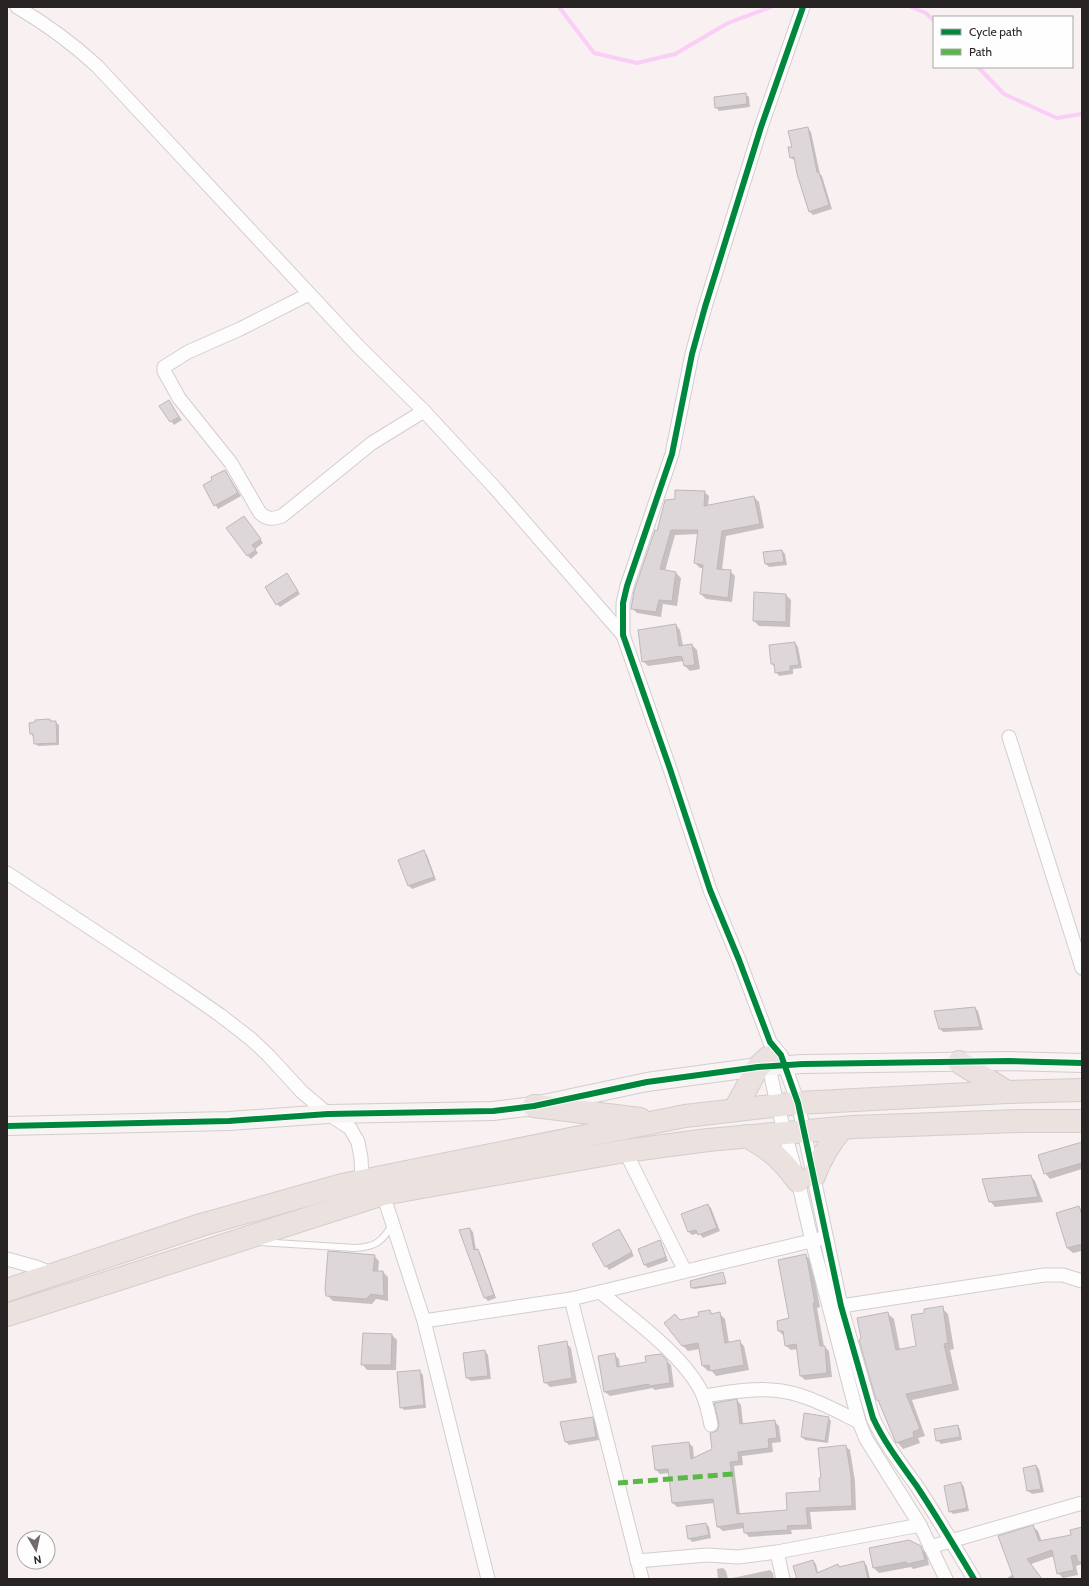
<svg xmlns="http://www.w3.org/2000/svg" width="1089" height="1586" font-family="Cabin,sans-serif">
	<rect width="100%" height="100%" fill="#f8f0f1"/>
	<g fill="#0003">
		<polygon points="745,94 749,97 750,107 719,111 716,107"/>
		<polygon points="808,128 811,132 820,174 822,176 832,209 813,215 809,211 796,161 791,158 789,148 793,148"/>
		<polygon points="169,402 182,420 174,425 161,407"/>
		<polygon points="225,471 241,496 218,509 204,486 214,480"/>
		<polygon points="704,492 709,496 708,506 754,497 759,502 764,528 726,536 722,570 730,571 735,576 732,602 706,599 701,594 704,568 700,568 695,563 699,534 675,535 665,571 676,573 681,578 677,606 663,604 661,617 637,613 632,608 658,533 676,500"/>
		<polygon points="247,520 263,543 255,549 258,553 251,559 247,555"/>
		<polygon points="782,551 785,554 787,565 769,567 766,564 765,553"/>
		<polygon points="287,575 300,594 280,607 277,604"/>
		<polygon points="755,593 786,595 791,600 790,627 759,626 754,621"/>
		<polygon points="676,625 680,630 683,646 692,645 697,650 700,669 690,671 685,666 684,661 648,666 643,661"/>
		<polygon points="795,643 798,647 802,668 793,669 793,674 779,676 776,672 775,667 772,664"/>
		<polygon points="50,720 52,722 55,722 59,725 59,745 38,746 35,743 34,737 31,734"/>
		<polygon points="423,852 427,855 436,880 412,889 409,886"/>
		<polygon points="975,1008 978,1011 983,1030 943,1032 940,1029"/>
		<polygon points="1082,1145 1082,1169 1050,1179 1045,1173"/>
		<polygon points="1030,1176 1035,1181 1043,1202 995,1207 990,1201"/>
		<polygon points="708,1205 711,1208 720,1231 703,1238 699,1233 692,1235 689,1232 683,1214"/>
		<polygon points="1079,1207 1082,1210 1082,1252 1081,1251 1073,1253 1067,1248 1057,1214"/>
		<polygon points="470,1229 473,1232 476,1250 480,1253 496,1298 488,1301 485,1298 460,1231"/>
		<polygon points="622,1234 634,1256 609,1270 606,1266"/>
		<polygon points="659,1242 662,1245 668,1261 648,1268 645,1265 639,1249"/>
		<polygon points="374,1256 379,1261 378,1272 383,1272 388,1277 388,1301 376,1299 372,1304 333,1301 327,1295"/>
		<polygon points="806,1256 811,1260 820,1307 817,1308 824,1346 829,1351 832,1377 805,1380 800,1375 798,1349 791,1350 786,1346 784,1336 779,1331 791,1319"/>
		<polygon points="722,1273 726,1284 694,1289 692,1288"/>
		<polygon points="942,1308 948,1314 954,1349 950,1350 959,1390 912,1400 925,1436 918,1438 920,1443 903,1449 897,1442 880,1403 877,1400 887,1313 894,1319 900,1350 917,1347"/>
		<polygon points="710,1311 713,1315 720,1314 725,1319 729,1343 739,1341 744,1346 749,1370 716,1376 711,1370 708,1371 703,1366 700,1349 688,1351 682,1345 680,1321 700,1317"/>
		<polygon points="392,1335 397,1340 396,1370 367,1370 362,1364"/>
		<polygon points="566,1343 571,1348 577,1383 550,1387 545,1382"/>
		<polygon points="485,1351 488,1355 491,1379 471,1381 467,1378 464,1354"/>
		<polygon points="614,1354 619,1359 620,1368 647,1363 661,1355 671,1365 674,1387 654,1390 653,1388 610,1396 605,1392 599,1357"/>
		<polygon points="420,1372 423,1375 426,1408 404,1410 401,1407"/>
		<polygon points="737,1400 741,1405 743,1424 774,1421 779,1426 781,1442 772,1443 773,1452 742,1456 743,1465 734,1466 740,1515 788,1511 821,1491 822,1479 845,1446 850,1450 855,1481 856,1510 810,1512 812,1529 791,1530 792,1534 749,1537 745,1532 745,1528 723,1531 718,1527 715,1503 677,1507 673,1503 670,1473 660,1474 656,1470 654,1447 689,1443 693,1447 694,1458 713,1449 718,1432"/>
		<polygon points="592,1418 596,1421 599,1440 569,1445 566,1442"/>
		<polygon points="828,1418 831,1421 828,1443 805,1440 802,1437"/>
		<polygon points="957,1426 960,1429 962,1440 941,1444 937,1440"/>
		<polygon points="1036,1466 1039,1469 1044,1492 1032,1494 1028,1491 1024,1469"/>
		<polygon points="961,1483 964,1487 969,1511 953,1514 950,1511"/>
		<polygon points="706,1524 709,1527 711,1538 692,1542 689,1538"/>
		<polygon points="1033,1527 1038,1531 1042,1542 1072,1535 1082,1528 1082,1564 1076,1566 1078,1575 1063,1578 1058,1573 1054,1556 1031,1564 1042,1579 1006,1579 1013,1574"/>
		<polygon points="921,1548 927,1554 929,1565 913,1569 911,1567 879,1573 874,1568"/>
		<polygon points="813,1561 816,1564 818,1573 838,1565 841,1568 864,1562 867,1566 870,1579 798,1579"/>
		<polygon points="723,1568 726,1571 728,1579 770,1570 773,1573 774,1579 718,1579 717,1569"/>
	</g>
	<g fill="none" stroke-linecap="round" stroke-linejoin="round">
		<g stroke="#fbcef7" stroke-width="4">
			<polyline points="559,7 594,53 637,63 675,54 728,23 771,7"/>
			<polyline points="911,7 926,13 934,21"/>
			<polyline points="978,67 1004,94 1057,118 1082,114"/>
		</g>
	</g>
	<g fill="#ddd7d9" stroke="#beb8b9">
		<polygon points="746,93 747,104 715,108 714,97"/>
		<polygon points="808,127 817,172 819,172 829,205 809,212 797,174 794,157 790,158 788,147 792,147 788,131"/>
		<polygon points="169,400 179,417 170,422 159,406"/>
		<polygon points="225,470 238,493 214,506 203,485 212,480 211,477"/>
		<polygon points="675,490 705,491 704,506 754,496 760,524 722,531 717,569 731,570 728,598 700,594 703,565 694,563 698,530 671,530 660,569 676,572 672,601 659,600 656,612 631,609 634,591 655,530 657,531 665,500 675,499"/>
		<polygon points="244,516 261,539 252,545 256,550 247,556 226,528"/>
		<polygon points="782,550 784,562 765,564 763,552"/>
		<polygon points="287,573 298,591 276,605 265,587"/>
		<polygon points="754,592 786,594 786,622 753,621"/>
		<polygon points="676,624 679,646 692,644 695,665 684,666 682,657 681,656 642,662 638,630"/>
		<polygon points="795,642 799,665 790,666 790,671 775,673 774,664 771,664 769,645"/>
		<polygon points="50,719 50,721 56,721 57,743 34,744 33,734 30,734 29,723 35,722 35,720"/>
		<polygon points="424,850 434,877 408,886 398,860"/>
		<polygon points="975,1007 980,1027 939,1029 934,1011"/>
		<polygon points="1082,1142 1082,1163 1044,1174 1038,1155"/>
		<polygon points="1031,1175 1038,1197 989,1202 982,1179"/>
		<polygon points="708,1204 717,1228 698,1235 696,1230 688,1232 681,1214"/>
		<polygon points="1079,1206 1082,1215 1082,1244 1067,1248 1056,1213"/>
		<polygon points="470,1228 474,1250 478,1249 494,1295 484,1298 459,1230"/>
		<polygon points="619,1229 632,1252 605,1267 592,1244"/>
		<polygon points="660,1240 666,1257 644,1265 638,1249"/>
		<polygon points="328,1251 375,1255 373,1271 383,1271 384,1296 371,1294 366,1299 326,1296 325,1289"/>
		<polygon points="806,1254 815,1303 813,1303 820,1346 825,1346 827,1373 800,1376 796,1344 785,1346 783,1331 778,1331 777,1321 789,1318 778,1260"/>
		<polygon points="723,1272 726,1283 691,1288 690,1281"/>
		<polygon points="943,1306 948,1343 944,1344 953,1384 906,1394 920,1429 913,1432 914,1437 896,1443 878,1400 876,1400 859,1340 861,1338 857,1318 888,1312 896,1350 916,1346 911,1315 924,1313 924,1309"/>
		<polygon points="710,1310 711,1314 720,1312 725,1343 740,1340 744,1365 710,1371 709,1365 702,1366 698,1343 682,1346 664,1323 675,1314 680,1320 699,1316 698,1312"/>
		<polygon points="363,1333 392,1334 391,1365 361,1365"/>
		<polygon points="567,1341 572,1378 544,1383 538,1346"/>
		<polygon points="485,1350 488,1376 466,1378 463,1353"/>
		<polygon points="615,1353 617,1367 646,1362 645,1356 661,1354 667,1360 670,1383 649,1386 649,1384 604,1392 598,1356"/>
		<polygon points="420,1370 424,1405 400,1408 397,1372"/>
		<polygon points="737,1399 740,1424 775,1420 777,1438 768,1439 769,1448 738,1452 739,1461 730,1462 737,1514 787,1510 786,1493 820,1491 819,1478 821,1478 818,1448 846,1445 851,1476 852,1506 806,1508 808,1525 787,1526 788,1530 744,1533 743,1523 717,1527 713,1499 672,1503 668,1469 655,1470 652,1446 689,1442 691,1459 712,1449 710,1433 717,1431 719,1424 714,1403"/>
		<polygon points="804,1413 829,1417 825,1441 801,1437"/>
		<polygon points="593,1417 596,1437 565,1442 560,1422"/>
		<polygon points="958,1425 960,1437 936,1441 934,1429"/>
		<polygon points="1036,1465 1041,1489 1027,1491 1023,1468"/>
		<polygon points="961,1482 967,1508 949,1512 944,1486"/>
		<polygon points="706,1523 709,1535 688,1539 686,1526"/>
		<polygon points="1033,1525 1039,1541 1071,1535 1070,1530 1082,1527 1082,1562 1078,1562 1076,1555 1071,1556 1074,1570 1057,1574 1052,1550 1027,1559 1042,1579 1014,1579 998,1536"/>
		<polygon points="909,1540 921,1546 925,1560 907,1564 906,1562 873,1568 869,1548"/>
		<polygon points="813,1560 817,1573 838,1564 839,1567 864,1561 868,1579 797,1579 793,1566"/>
	</g>
	<g fill="none" stroke-linecap="round" stroke-linejoin="round">
		<defs>
			<path id="lane" d="M259,1242L355,1248C375,1247 382,1242 392,1225"/>
			<g id="street">
				<path d="M17,7C46,24 72,43 97,66L359,347L424,411L495,488L623,635"/>
				<path d="M803,7L761,127L705,307L692,354L672,454L627,586L623,603V635L670,769L710,890L739,960L770,1042L781,1055L798,1103L841,1306L873,1418C884,1442 900,1463 916,1485C936,1515 955,1547 974,1579"/>
				<path d="M309,294L240,329L188,352L164,367V371L179,398L231,463L260,513C268,520 273,519 282,516L372,443L424,411"/>
				<polyline points="1009,737 1082,968"/>
				<polyline points="7,873 184,990 220,1015 251,1039 268,1055 302,1092 328,1114 350,1128 358,1142 361,1158 362,1181"/>
				<polyline points="769,1059 769,1067 777,1104 798,1181 812,1241 859,1422 866,1439 920,1525 946,1579"/>
				<polyline points="625,1151 685,1271"/>
				<polyline points="383,1194 424,1321 488,1579"/>
				<polyline points="7,1259 36,1267 53,1274"/>
				<path d="M600,1292C633,1319 686,1357 703,1395C707,1405 709,1415 711,1425"/>
				<polyline points="571,1299 642,1579"/>
				<polyline points="841,1306 1044,1275 1063,1275 1082,1281"/>
				<polyline points="424,1321 571,1299 819,1239"/>
				<path d="M703,1396C726,1393 750,1388 772,1390C803,1392 831,1408 859,1422"/>
				<polyline points="930,1547 1082,1503"/>
				<polyline points="777,1552 783,1579"/>
				<polyline points="637,1561 707,1555 738,1557 777,1552 920,1525"/>
			</g>
			<polyline id="secondary" points="7,1126 229,1121 328,1114 493,1111 534,1106 647,1082 758,1067 803,1064 1009,1061 1082,1063"/>
			<g id="highway">
				<polyline points="959,1062 1007,1092"/>
				<polyline points="534,1106 640,1119"/>
				<polyline points="735,1109 758,1067 769,1057"/>
				<path d="M746,1136C772,1150 780,1158 798,1181"/>
				<path d="M814,1176C821,1157 829,1144 842,1128"/>
				<polyline points="7,1290 201,1225 342,1185 685,1116 798,1103 1007,1092 1082,1090"/>
				<polyline points="7,1315 383,1194 625,1151 708,1140 853,1127 1020,1121 1082,1121"/>
			</g>
		</defs>
		<use href="#lane" stroke="#d3cdce" stroke-width="8"/>
		<use href="#street" stroke="#d3cdce" stroke-width="15"/>
		<use href="#secondary" stroke="#d3cdce" stroke-width="20"/>
		<use href="#highway" stroke="#d2cece" stroke-width="24"/>
		<use href="#lane" stroke="#fefdfd" stroke-width="6"/>
		<use href="#street" stroke="#fefdfd" stroke-width="13"/>
		<use href="#secondary" stroke="#f9f4f4" stroke-width="18"/>
		<use href="#highway" stroke="#ebe1de" stroke-width="22"/>
		<polyline stroke="#58b947" stroke-width="5" stroke-dasharray="10 5" stroke-linecap="butt" points="618,1483 733,1474"/>
		<defs>
			<g id="cycleway">
				<path d="M803,7L761,127L705,307L692,354L672,454L627,586L623,603V635L670,769L710,890L739,960L770,1042L781,1055L798,1103L841,1306L873,1418C884,1442 900,1463 916,1485C936,1515 955,1547 974,1579"/>
				<polyline points="7,1126 229,1121 328,1114 493,1111 534,1106 647,1082 758,1067 803,1064 1009,1061 1082,1063"/>
			</g>
		</defs>
		<use href="#cycleway" stroke="#fefefe" stroke-width="8"/>
		<use href="#cycleway" stroke="#00873e" stroke-width="6"/>
	</g>
	<rect width="1089" height="1586" fill="none" stroke="#292424" stroke-width="16"/>
	<rect x="933" y="16" width="140" height="52" fill="#fefefe" stroke="#a9a7a7"/>
	<rect x="941" y="29" width="20" height="6" fill="#00873e" stroke="#a9a7a7"/>
	<text x="969" y="36" font-size="12" fill="#292424">Cycle path</text>
	<rect x="941" y="49" width="20" height="6" fill="#58b947" stroke="#a9a7a7"/>
	<text x="969" y="56" font-size="12" fill="#292424">Path</text>
	<g transform="translate(36 1550) rotate(171)"><circle r="19" fill="#fefefe" stroke="#a9a7a7"/>
	<path d="M0-3L7 15L0 10L-7 15Z" fill="#716b6c"/>
	<text y="-6" font-size="11" font-weight="bold" text-anchor="middle" fill="#292424">N</text>
	</g>
</svg>
